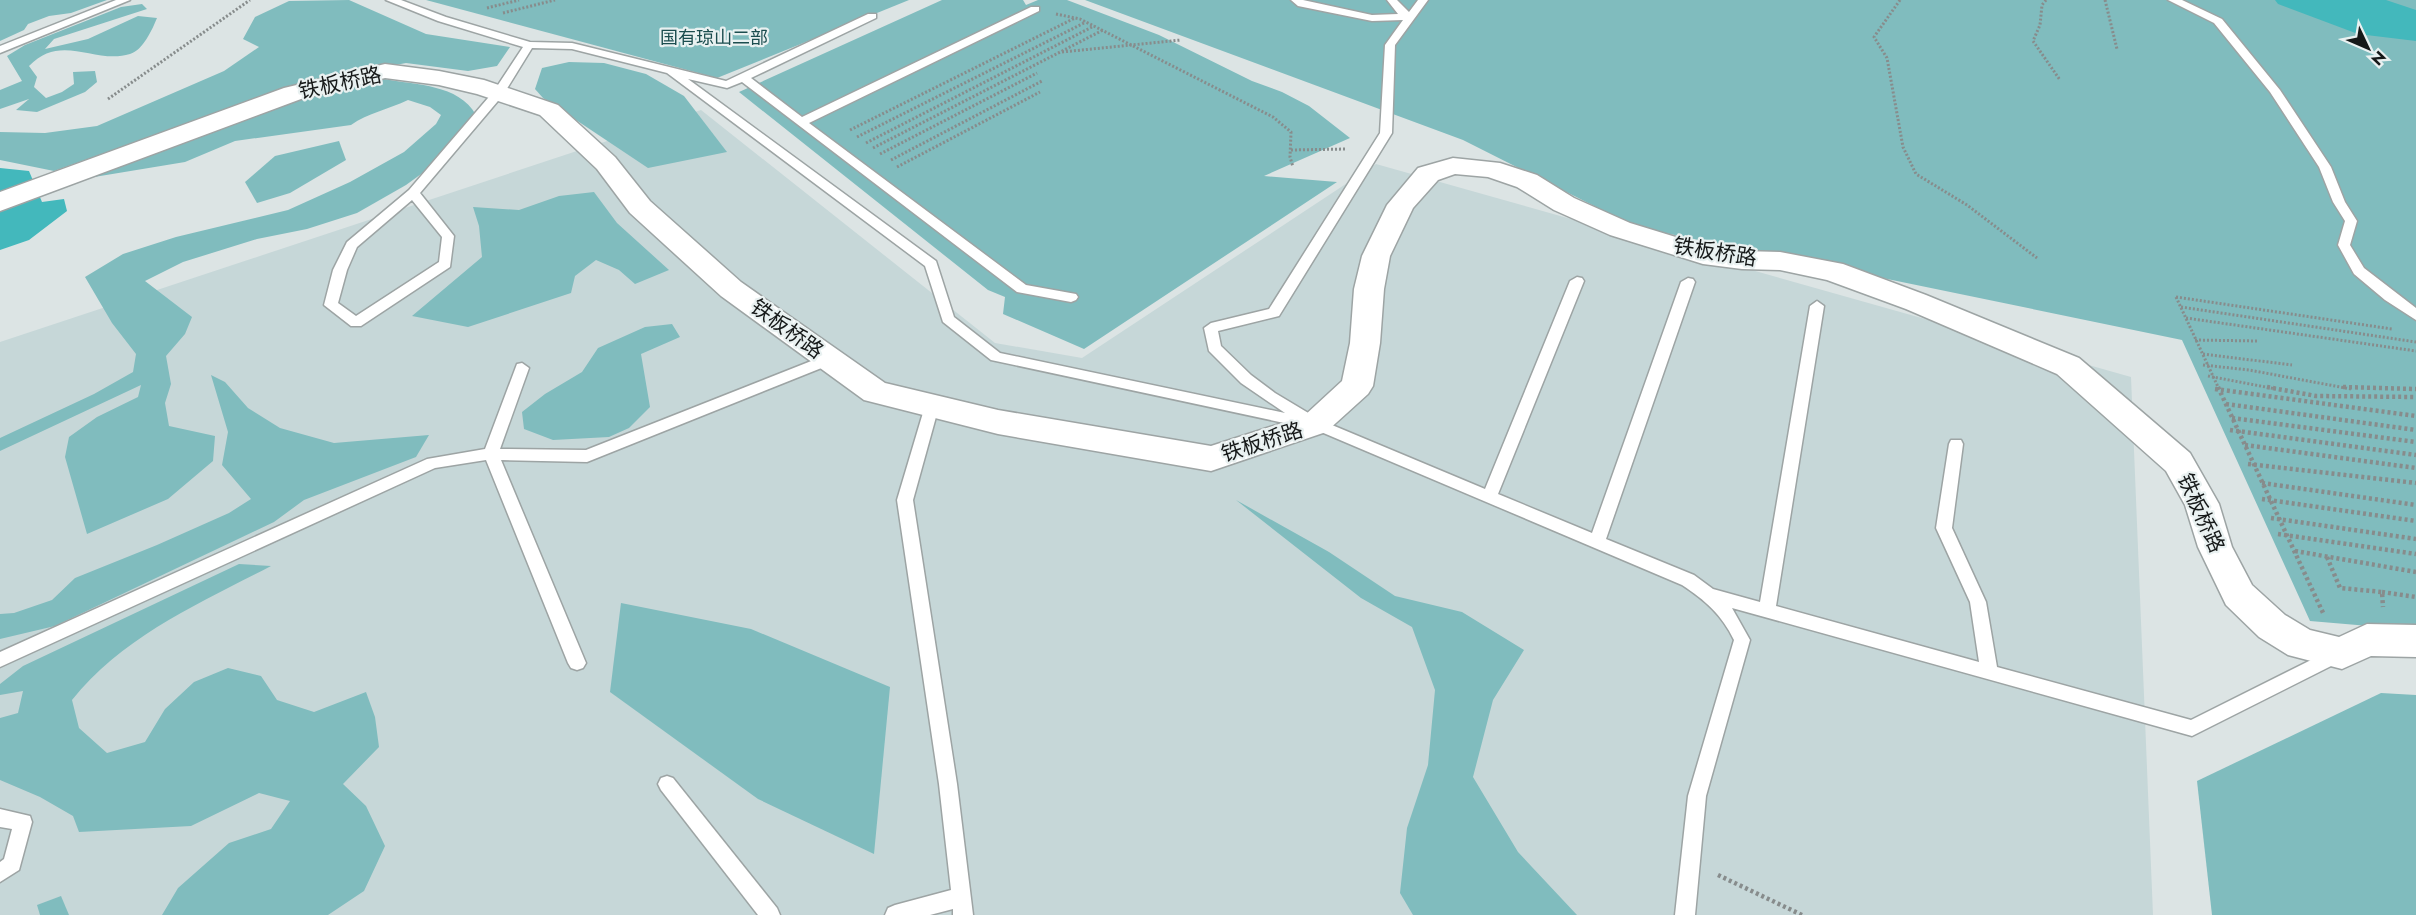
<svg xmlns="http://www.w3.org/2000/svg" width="2416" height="915" font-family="Jost,'Noto Sans SC',sans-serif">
	<rect width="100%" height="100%" fill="#dce4e4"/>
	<polygon fill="#c6d7d8" points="701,110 995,343 1082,358 1376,164 2131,377 2153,915 0,915 0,342"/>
	<g fill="#80bcbe">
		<polygon points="0,0 107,0 71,13 49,16 28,24 24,30 0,41"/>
		<polygon points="349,0 426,34 510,47 497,66 468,71 406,63 301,83 54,171 0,160 0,132 45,133 97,126 224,71 259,47 243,39 255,17 289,1"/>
		<polygon points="426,0 909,0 717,78"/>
		<polygon points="942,0 1023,0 1026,5 1038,0 1067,0 1159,35 1252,81 1282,92 1309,106 1350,138 1264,176 1337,182 1084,349 1003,314 1005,297 988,290 739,92"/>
		<polygon points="1085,0 2416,0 2416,630 2310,621 2182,340 1636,227 1463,140"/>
		<path d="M142,4L147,9L54,39L45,49L88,39L138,16L157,18C152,30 143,50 130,54C95,65 61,32 29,66L37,77L34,87L46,98L62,92L74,84L73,72L95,71L97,82L85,92L37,112L16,110L29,99L0,109V90L22,81L7,56L25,45L121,7Z"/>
		<polygon points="569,62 604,63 646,74 684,96 727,152 648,168 543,98 535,89 542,68"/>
		<path d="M384,79C415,85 459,84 476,115L457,148L406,185L357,213L307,229L257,239L183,262L145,281L192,317L185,334L166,356L171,384L165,403L169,426L215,436L213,461L168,499L87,534L65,457L69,437L97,417L138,397L141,385L0,451V438L94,394L133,372L136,354L112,323L85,277L123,254L176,237L288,210L350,182L404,152L436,124L441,115L430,107L408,100C389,109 368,113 351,125L235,141L185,162L76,180L302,98Z"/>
		<polygon points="339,141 346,160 290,193 257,203 245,182 275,156"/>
		<polygon points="594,192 617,223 669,270 635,284 619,270 596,260 575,276 571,293 468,327 412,316 482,257 479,226 473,207 519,210 559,196"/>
		<polygon points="672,324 680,337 641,354 650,407 629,428 609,437 553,440 524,429 522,412 545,394 582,372 598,348 645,327"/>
		<polygon points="211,375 225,382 248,408 280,428 334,443 429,435 416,457 304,500 274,522 55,626 0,639 0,614 14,613 52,600 75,578 157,545 229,513 251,499 222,465 228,432"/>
		<polygon points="1236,500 1329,552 1395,596 1462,612 1524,650 1493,700 1473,777 1518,852 1577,915 1413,915 1400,893 1407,828 1428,765 1435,690 1412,627 1361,598"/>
		<path d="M239,564L271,566C200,603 123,636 72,700L79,728L107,753L145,742L165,709L194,682L228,668L261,676L277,700L314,712L366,692L375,717L379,747L343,784L366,806L385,846L364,891L328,915H162L178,888L229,843L271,829L290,801L259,793L191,826L79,832L73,816L40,797L0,780V718L18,713L23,691L0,695V684L23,666Z"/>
		<polygon points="621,603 751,629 890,687 874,854 758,799 610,692"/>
		<polygon points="2381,693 2416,695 2416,915 2212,915 2197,781"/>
		<polygon points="61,896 69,915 40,915 37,905"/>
	</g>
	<g fill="#43b8bc">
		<polygon points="2275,0 2386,0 2416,10 2416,41 2358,34 2278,4"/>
		<polygon points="0,168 29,171 42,202 64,199 67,211 29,240 0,250"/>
	</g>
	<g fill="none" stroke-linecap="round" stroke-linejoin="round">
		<defs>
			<g id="service">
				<polygon points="116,0 130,0 0,53 0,46"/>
				<path d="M386,0H401L446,17L530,42L572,43L726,81L868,14H876V18L751,78L802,117L1031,7H1039V11L809,123L1026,285L1076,294L1078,297L1076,300L1071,302L1017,292L742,82L727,88L688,79L936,261L954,317L1000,353L1285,413L1241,383L1209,351L1204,328L1211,323L1269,309L1380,133L1385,45L1403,20L1372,21L1298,6L1291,0H1303L1372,15L1398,14L1387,0H1397L1409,12L1418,0H1428L1395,45L1392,133L1279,316L1218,331L1221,346L1251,375L1275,393L1320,420L1485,489L1570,281L1577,277L1582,278L1584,281L1498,494L1592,533L1681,282L1688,278L1693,279L1695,282L1606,539L1694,575L1713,589L1760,602L1810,306L1817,301L1824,306L1776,606L1979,662L1970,602L1936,528L1949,444L1951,440H1961L1963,444L1952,528L1986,602L1997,667L2191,720L2333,649L2339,647L2345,649L2347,654L2345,659L2192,736L1732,608L1750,640L1706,796L1695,915H1675L1688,796L1734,640C1722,615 1705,600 1682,585L1307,426L1303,427L991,360L943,322L925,266L667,73L572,49L532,48L503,95L420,193L454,236L450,267L361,326H351L324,305L333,270L347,242L409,190L494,91L523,47L438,21ZM412,200L442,237L439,262L356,316L338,303L347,270L357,247Z"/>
				<polygon points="2168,0 2182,0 2222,19 2280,90 2331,167 2345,202 2357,221 2350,245 2364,268 2416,308 2416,320 2385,300 2354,274 2338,245 2345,221 2333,202 2319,167 2270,92 2214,23"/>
				<polygon points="829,354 834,355 836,359 834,363 587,462 501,460 586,663 583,668 577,670 571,668 568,663 486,460 435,468 0,667 0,652 427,459 485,449 517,364 522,363 529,368 500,449 586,450"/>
				<polygon points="932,401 939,406 913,500 957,784 973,915 953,915 953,909 930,915 885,915 888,908 895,905 951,890 939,784 897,500 925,406"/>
				<polygon points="667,776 673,778 777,908 780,915 758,915 661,790 658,784 661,778"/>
				<polygon points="0,809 30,816 32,822 19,870 0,882 0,862 4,859 12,829 0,827"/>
			</g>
			<polygon id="tertiary" points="385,64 439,71 484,80 558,105 615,157 650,201 741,282 885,383 998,410 1211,446 1304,416 1342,381 1350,343 1354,289 1362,256 1387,205 1418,168 1453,158 1500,163 1537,175 1574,198 1630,223 1705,246 1742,251 1780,252 1843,264 1926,295 2079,358 2190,453 2219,504 2232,547 2252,585 2285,615 2310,630 2339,637 2367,624 2416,625 2416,657 2371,656 2342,669 2288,655 2259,637 2226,605 2198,547 2185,505 2166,471 2057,374 1906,309 1827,280 1780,270 1742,269 1703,264 1610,235 1554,210 1517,187 1488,177 1455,174 1438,180 1413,208 1390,256 1384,289 1380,343 1373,386 1368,394 1326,432 1211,471 998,434 864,400 721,296 630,213 597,169 540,115 477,94 439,85 385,78 301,99 0,211 0,192 284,88"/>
		</defs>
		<use href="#service" stroke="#9da4a4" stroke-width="3"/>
		<use href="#tertiary" stroke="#9da4a4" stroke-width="3"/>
		<g stroke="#878c8c" stroke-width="3" stroke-dasharray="2 2" stroke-linecap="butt">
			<polyline points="1900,0 1874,37 1887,58 1903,147 1916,174 1967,205 2037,258"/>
			<polyline points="2046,0 2042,5 2040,25 2033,41 2060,80"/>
			<polyline points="2105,0 2117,49"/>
			<polyline points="487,8 519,0"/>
			<polyline points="503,13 555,0"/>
			<polyline points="1056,14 1080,19 1273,117 1291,132 1290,157 1293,167"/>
			<polyline points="1062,52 1181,40"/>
			<polyline points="108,99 250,0"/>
			<polyline points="850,130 1075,18"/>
			<polyline points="857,137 1086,22"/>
			<polyline points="866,143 1094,26"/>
			<polyline points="873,148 1103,30"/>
			<polyline points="1291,150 1347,149"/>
			<polyline points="880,154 1037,73"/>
			<polyline points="891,160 1042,81"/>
			<polyline points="897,167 1040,92"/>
			<polyline points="2176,297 2219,389"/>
			<polyline points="2176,297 2392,329"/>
			<polyline points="2181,307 2416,342"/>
			<polyline points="2186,318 2416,351"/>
			<polyline points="2195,340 2258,341"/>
			<polyline points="2203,354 2292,365"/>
			<polyline points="2203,365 2249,370 2351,389"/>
			<polyline points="2208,376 2276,389"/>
		</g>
		<g stroke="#878c8c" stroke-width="4.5" stroke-dasharray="3 3" stroke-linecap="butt">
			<polyline points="2218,387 2324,615"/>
			<polyline points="2267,387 2316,396 2416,397"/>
			<polyline points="2343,387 2416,389"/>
			<polyline points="2215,389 2416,416"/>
			<polyline points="2226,404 2416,430"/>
			<polyline points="2232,418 2416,442"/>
			<polyline points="2230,430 2416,455"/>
			<polyline points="2245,445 2416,468"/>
			<polyline points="2248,464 2416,483"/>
			<polyline points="2262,483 2416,505"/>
			<polyline points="2262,499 2416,521"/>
			<polyline points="2271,518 2416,539"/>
			<polyline points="2278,534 2416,554"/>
			<polyline points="2295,551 2416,572"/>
			<polyline points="2327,557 2340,588 2382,592 2383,607"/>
			<polyline points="2382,592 2416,597"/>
			<polyline points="1718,875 1802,915"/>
		</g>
		<use href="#service" fill="#fff" fill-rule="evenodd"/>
		<use href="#tertiary" fill="#fff" fill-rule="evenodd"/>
	</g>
	<g text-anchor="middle" stroke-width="4.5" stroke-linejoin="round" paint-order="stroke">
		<g font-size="18" fill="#1b4d4f" stroke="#e9f1f1">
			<text x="714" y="44">国有琼山二部</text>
		</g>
		<g font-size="21" fill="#161919" stroke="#e9f1f1">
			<text transform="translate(340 83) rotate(-12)" y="7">铁板桥路</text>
			<text transform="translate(1715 252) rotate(9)" y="7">铁板桥路</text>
			<text transform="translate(787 329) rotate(36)" y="7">铁板桥路</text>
			<text transform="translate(1262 442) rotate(-18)" y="7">铁板桥路</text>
			<text transform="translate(2201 513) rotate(66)" y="7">铁板桥路</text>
		</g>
	</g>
	<g transform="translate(2368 48) rotate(134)" stroke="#e9f1f1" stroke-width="4.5" paint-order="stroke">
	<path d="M0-4.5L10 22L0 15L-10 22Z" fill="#161919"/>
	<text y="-9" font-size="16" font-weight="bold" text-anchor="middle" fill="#161919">N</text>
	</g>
</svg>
